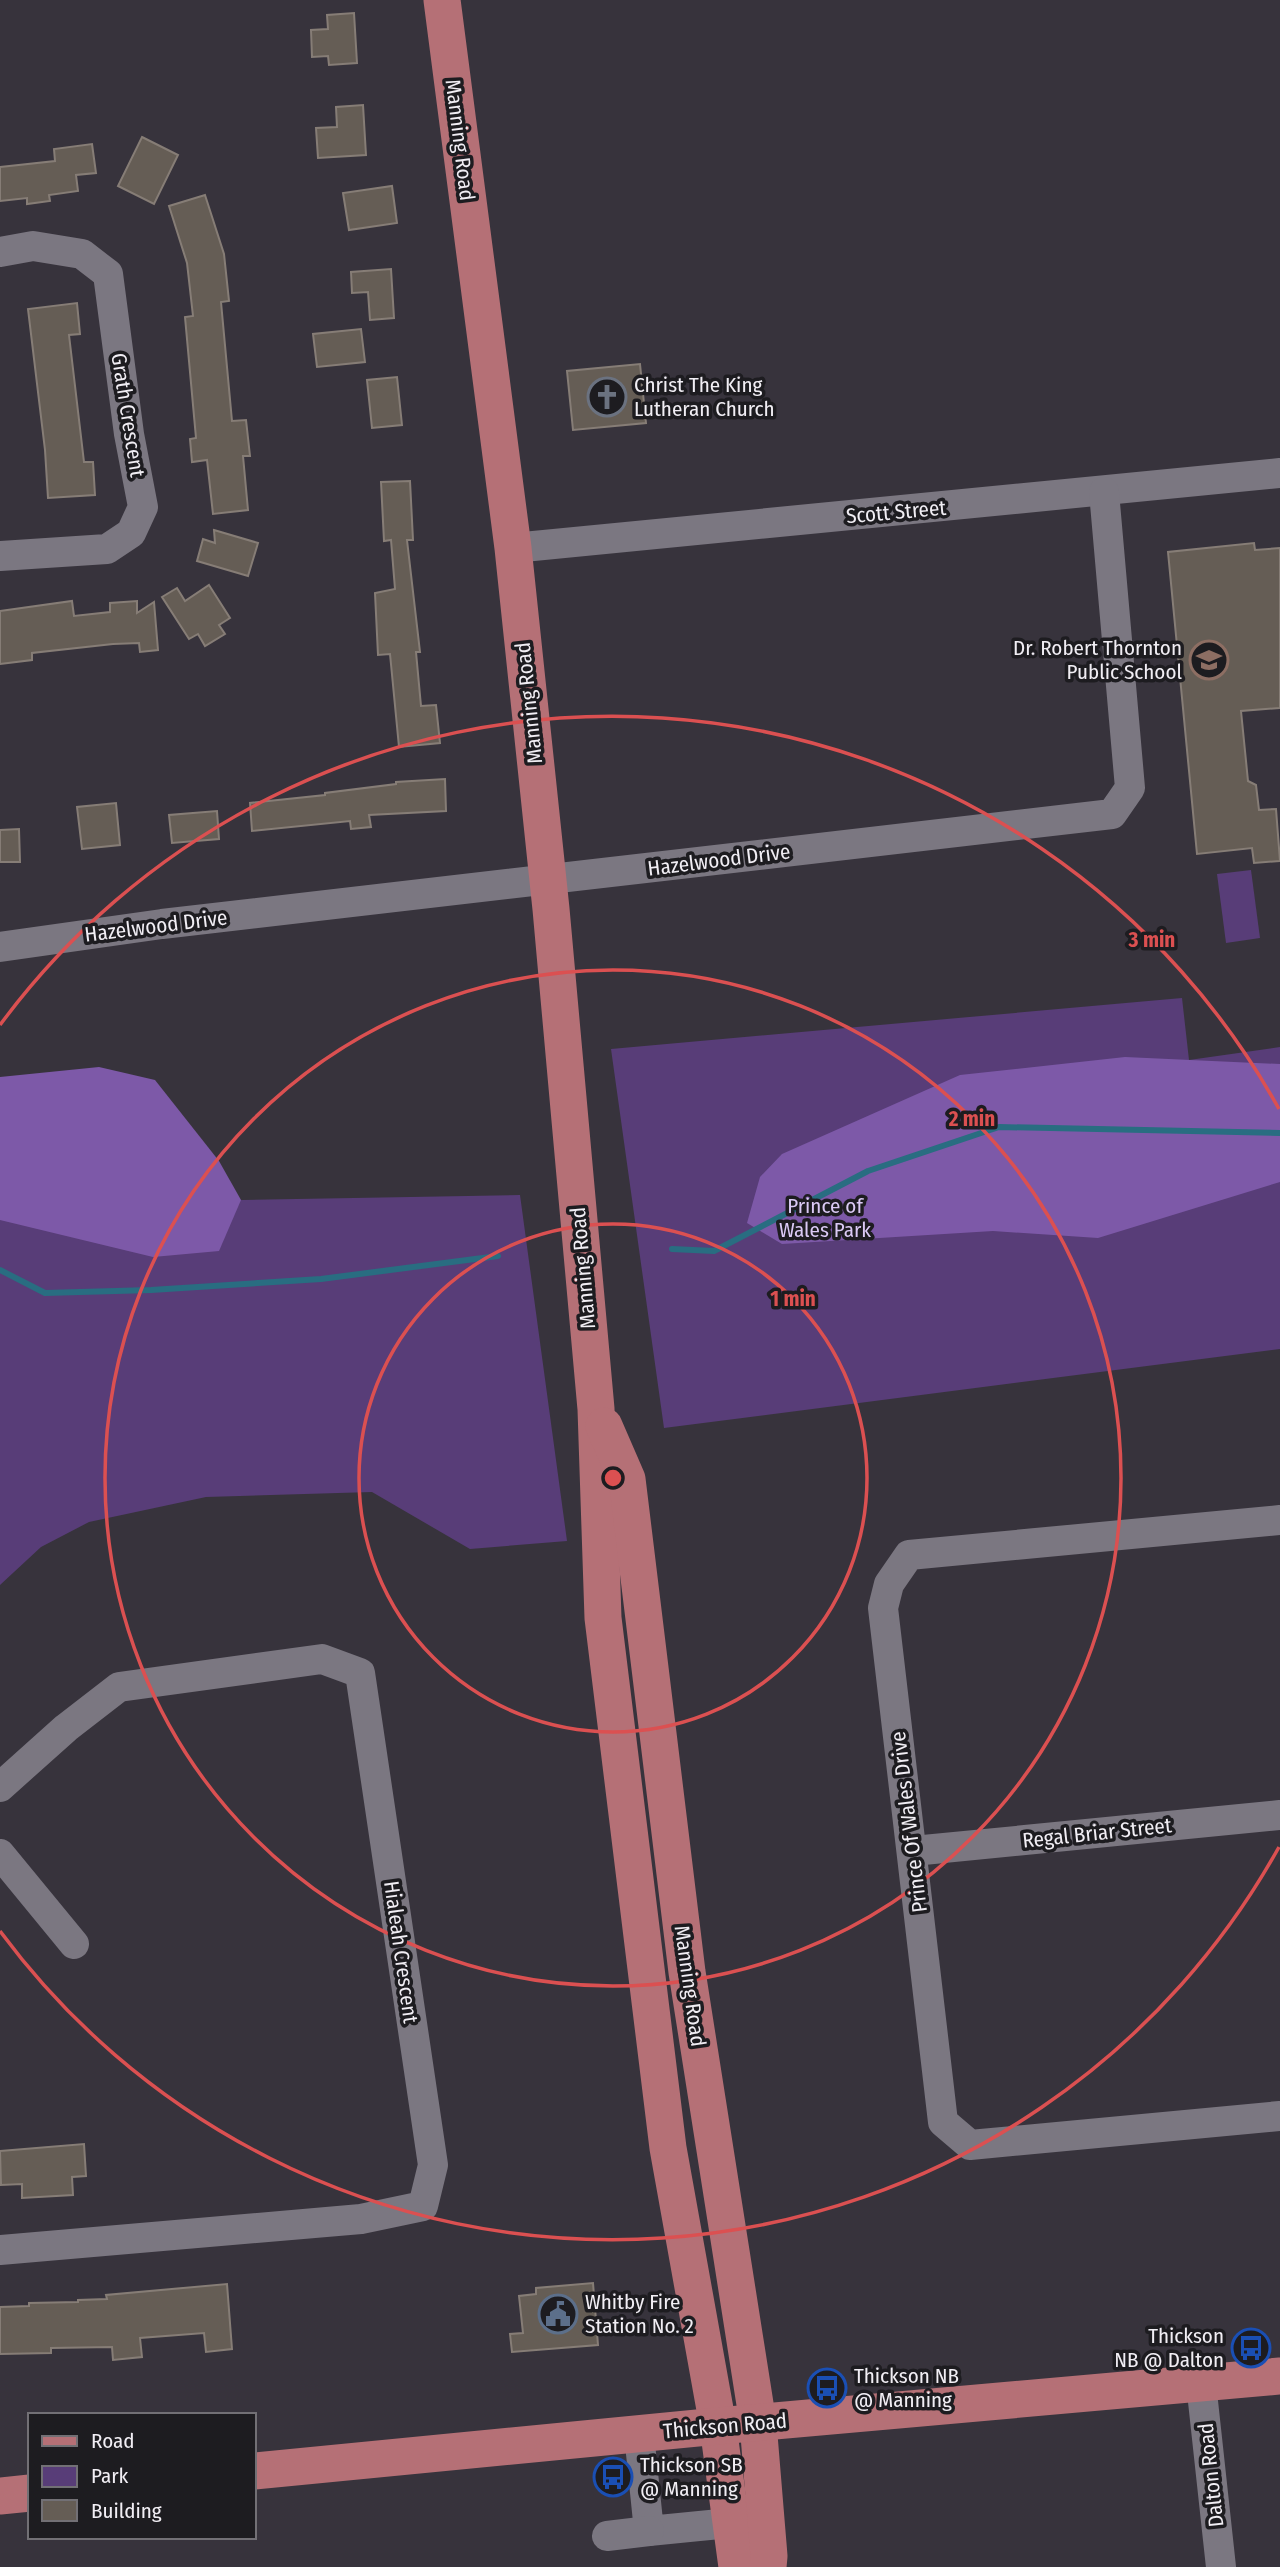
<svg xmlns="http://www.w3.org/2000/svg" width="1280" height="2567" font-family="'Fira Sans Condensed',sans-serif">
	<rect width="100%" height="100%" fill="#37333c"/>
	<g fill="#583d78">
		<polygon points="1251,870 1260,938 1226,943 1217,874"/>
		<polygon points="1182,998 1189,1060 1280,1047 1280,1349 664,1428 611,1049"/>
		<polygon points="0,1145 191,1201 520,1195 567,1541 470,1549 372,1492 206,1497 89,1522 41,1547 0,1585"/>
	</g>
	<g fill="#7d59a8">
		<polygon points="1125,1057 1280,1064 1280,1182 1098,1238 993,1231 782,1244 747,1223 760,1177 782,1154 960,1075"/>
		<polygon points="99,1067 155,1080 219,1161 241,1200 219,1251 153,1257 0,1220 0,1077"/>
	</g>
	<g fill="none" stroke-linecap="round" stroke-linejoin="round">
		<g stroke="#296d81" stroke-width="6">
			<polyline points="672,1249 714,1251 868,1171 999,1127 1280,1133"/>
			<polyline points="0,1270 45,1293 151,1290 321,1279 498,1256"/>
		</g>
	</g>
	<g fill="#655d55" stroke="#867d76" stroke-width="2">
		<polygon points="354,13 357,63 329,65 328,56 312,57 311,30 328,29 327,15"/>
		<polygon points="363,105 366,155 318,158 316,128 337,127 336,107"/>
		<polygon points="142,137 178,155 154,204 118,186"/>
		<polygon points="92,144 96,173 76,175 78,191 49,195 50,201 27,204 27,198 0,201 0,167 55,161 54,149"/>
		<polygon points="392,186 397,223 349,230 343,193"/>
		<polygon points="205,195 224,254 229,301 221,302 232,421 246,420 250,456 243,456 248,510 213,514 207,460 192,462 190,439 196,438 185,317 193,316 187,263 169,206"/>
		<polygon points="391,269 394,318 370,320 368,292 352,293 351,272"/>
		<polygon points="77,303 80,334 69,335 84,462 93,462 95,495 48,498 45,450 28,309"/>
		<polygon points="361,329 365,362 317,367 313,334"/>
		<polygon points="640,364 646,423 573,430 567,371"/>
		<polygon points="397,377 402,425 372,428 367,380"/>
		<polygon points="410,481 413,540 407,540 420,652 416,652 421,706 436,705 440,743 399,747 390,654 378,655 375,593 395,589 391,540 384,541 381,482"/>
		<polygon points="214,530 258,543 248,576 197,561 203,539 215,543"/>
		<polygon points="1254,543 1255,550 1280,548 1280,708 1241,711 1248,781 1256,785 1259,810 1276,809 1280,861 1254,863 1252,848 1197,854 1168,552"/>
		<polygon points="209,585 230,618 219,625 225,634 205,646 198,634 189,639 162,597 177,588 185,601"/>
		<polygon points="72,601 74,616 110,612 110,603 137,601 137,613 154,602 158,650 140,652 139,643 113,644 32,653 32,660 0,664 0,611"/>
		<polygon points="445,779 446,811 369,815 371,827 351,829 350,821 252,831 250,803 325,795 325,793 396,784 396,782"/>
		<polygon points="116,803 120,845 82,849 77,807"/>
		<polygon points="217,811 219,839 172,843 169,815"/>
		<polygon points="19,829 20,862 0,862 0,830"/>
		<polygon points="84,2144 86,2176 72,2177 73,2195 22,2198 22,2184 1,2185 0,2151"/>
		<polygon points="593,2283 598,2345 512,2352 510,2334 523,2333 519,2296 536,2294 536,2288"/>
		<polygon points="227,2284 232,2349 206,2352 204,2333 140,2338 142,2357 113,2360 112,2347 51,2348 51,2353 0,2354 0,2307 29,2306 29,2303 78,2302 78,2300 107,2299 106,2295"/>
	</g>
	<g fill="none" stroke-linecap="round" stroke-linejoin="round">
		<g stroke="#7b7781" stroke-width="30">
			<polyline points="0,252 33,246 82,254 108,274 129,434 143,507 131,533 107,549 0,556"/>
			<polyline points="513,548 1280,473"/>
			<polyline points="0,947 162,924 1112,814 1130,788 1104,492"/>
			<polyline points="1280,1520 909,1555 889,1584 883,1608 943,2122 970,2145 1280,2116"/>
			<polyline points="0,1787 66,1728 119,1687 322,1659 360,1673 433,2165 423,2206 361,2219 0,2250"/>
			<polyline points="913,1851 1280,1815"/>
			<polyline points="0,1854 74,1944"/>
			<polyline points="1201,2383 1221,2567"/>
			<polyline points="639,2434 649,2531 730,2523"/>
			<polyline points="607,2536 649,2531"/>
		</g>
		<g stroke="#b57076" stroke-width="37">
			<polyline points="442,0 513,548 551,909 596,1409 603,1618 668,2148 718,2426 737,2567"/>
			<polyline points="604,1426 627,1479 687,1972 758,2423 769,2556 768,2567"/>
			<polyline points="254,2471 718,2426 1280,2376"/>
			<polyline points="0,2496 30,2493"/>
		</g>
	</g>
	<g fill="none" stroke="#db5051" stroke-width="3.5">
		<circle cx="613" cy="1478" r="254"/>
		<circle cx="613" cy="1478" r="508"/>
		<path d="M1279 1847A762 762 0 0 1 0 1931M0 1025A762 762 0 0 1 1279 1109"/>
	</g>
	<defs>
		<symbol id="church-ring" viewBox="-11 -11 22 22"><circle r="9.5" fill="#1d1c20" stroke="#6b7280" stroke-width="1.5"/><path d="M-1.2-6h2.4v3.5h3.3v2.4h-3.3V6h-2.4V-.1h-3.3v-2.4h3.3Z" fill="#6b7280"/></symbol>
		<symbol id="school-ring" viewBox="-11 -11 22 22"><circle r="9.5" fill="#1d1c20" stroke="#8d6e63" stroke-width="1.5"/><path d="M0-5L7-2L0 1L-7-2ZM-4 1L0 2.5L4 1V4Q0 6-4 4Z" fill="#8d6e63"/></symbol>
		<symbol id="civic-ring" viewBox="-11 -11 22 22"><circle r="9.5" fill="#1d1c20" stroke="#5c6f8a" stroke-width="1.5"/><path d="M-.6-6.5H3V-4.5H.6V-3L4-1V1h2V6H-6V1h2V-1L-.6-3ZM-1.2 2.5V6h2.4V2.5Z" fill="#5c6f8a"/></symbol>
		<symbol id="bus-ring" viewBox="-11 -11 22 22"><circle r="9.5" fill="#1d1c20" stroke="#1a4fb4" stroke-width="1.5"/><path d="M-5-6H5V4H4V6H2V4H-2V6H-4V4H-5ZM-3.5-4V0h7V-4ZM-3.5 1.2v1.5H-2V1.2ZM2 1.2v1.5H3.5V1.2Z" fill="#1a4fb4"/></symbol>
	</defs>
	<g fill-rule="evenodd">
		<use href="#church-ring" x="585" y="375" width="44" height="44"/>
		<use href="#school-ring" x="1187" y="638" width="44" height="44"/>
		<use href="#civic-ring" x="536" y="2292" width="44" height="44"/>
		<use href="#bus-ring" x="1229" y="2326" width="44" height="44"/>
		<use href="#bus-ring" x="805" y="2366" width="44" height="44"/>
		<use href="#bus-ring" x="591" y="2455" width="44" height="44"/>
	</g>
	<g text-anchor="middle" stroke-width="7" stroke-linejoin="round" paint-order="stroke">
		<g font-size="21" fill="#f1eef4" stroke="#1d1c20">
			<text transform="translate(460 140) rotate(83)" y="7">Manning Road</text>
			<text transform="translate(128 415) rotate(81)" y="7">Grath Crescent</text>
			<text transform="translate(896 512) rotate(-5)" y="7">Scott Street</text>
			<text transform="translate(529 703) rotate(-96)" y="7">Manning Road</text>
			<text transform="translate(719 860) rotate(-7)" y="7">Hazelwood Drive</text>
			<text transform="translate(156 926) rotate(-7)" y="7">Hazelwood Drive</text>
			<text transform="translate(583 1268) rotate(-95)" y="7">Manning Road</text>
			<text transform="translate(909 1822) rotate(-97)" y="7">Prince Of Wales Drive</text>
			<text transform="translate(1097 1833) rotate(-6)" y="7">Regal Briar Street</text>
			<text transform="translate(401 1952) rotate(82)" y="7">Hialeah Crescent</text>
			<text transform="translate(690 1986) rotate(82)" y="7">Manning Road</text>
			<text transform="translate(725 2426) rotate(-5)" y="7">Thickson Road</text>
			<text transform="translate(1211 2475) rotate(-96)" y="7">Dalton Road</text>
		</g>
		<g font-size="21" fill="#f1eef4" stroke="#1d1c20" text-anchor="start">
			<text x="634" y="392">Christ The King<tspan x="634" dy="24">Lutheran Church</tspan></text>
			<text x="1182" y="655" text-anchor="end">Dr. Robert Thornton<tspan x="1182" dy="24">Public School</tspan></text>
			<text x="585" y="2309">Whitby Fire<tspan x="585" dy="24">Station No. 2</tspan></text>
			<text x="1224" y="2343" text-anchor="end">Thickson<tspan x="1224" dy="24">NB @ Dalton</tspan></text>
			<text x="854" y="2383">Thickson NB<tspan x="854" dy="24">@ Manning</tspan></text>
			<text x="640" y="2472">Thickson SB<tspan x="640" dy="24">@ Manning</tspan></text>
		</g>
		<g font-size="21" fill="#dbcaf5" stroke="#1d1c20">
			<text x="825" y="1213">Prince of<tspan x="825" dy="24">Wales Park</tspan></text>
		</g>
	</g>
	<circle cx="613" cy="1478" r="10" fill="#db5051" stroke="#1d1c20" stroke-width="3.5"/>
	<g font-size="21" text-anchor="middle" font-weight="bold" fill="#db5051" stroke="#1d1c20" stroke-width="7" stroke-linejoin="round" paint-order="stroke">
		<text x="1152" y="947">3 min</text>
		<text x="972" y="1126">2 min</text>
		<text x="793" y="1306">1 min</text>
	</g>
	<rect x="28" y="2413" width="228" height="126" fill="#1d1c20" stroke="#727075" stroke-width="2"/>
	<rect x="42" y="2436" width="35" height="10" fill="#b57076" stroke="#727075" stroke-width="2"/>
	<text x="91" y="2448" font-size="21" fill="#f1eef4">Road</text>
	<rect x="42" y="2466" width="35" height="21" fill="#583d78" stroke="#727075" stroke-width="2"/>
	<text x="91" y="2483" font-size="21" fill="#f1eef4">Park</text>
	<rect x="42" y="2500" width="35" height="21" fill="#655d55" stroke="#727075" stroke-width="2"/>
	<text x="91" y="2518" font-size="21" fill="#f1eef4">Building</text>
</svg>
